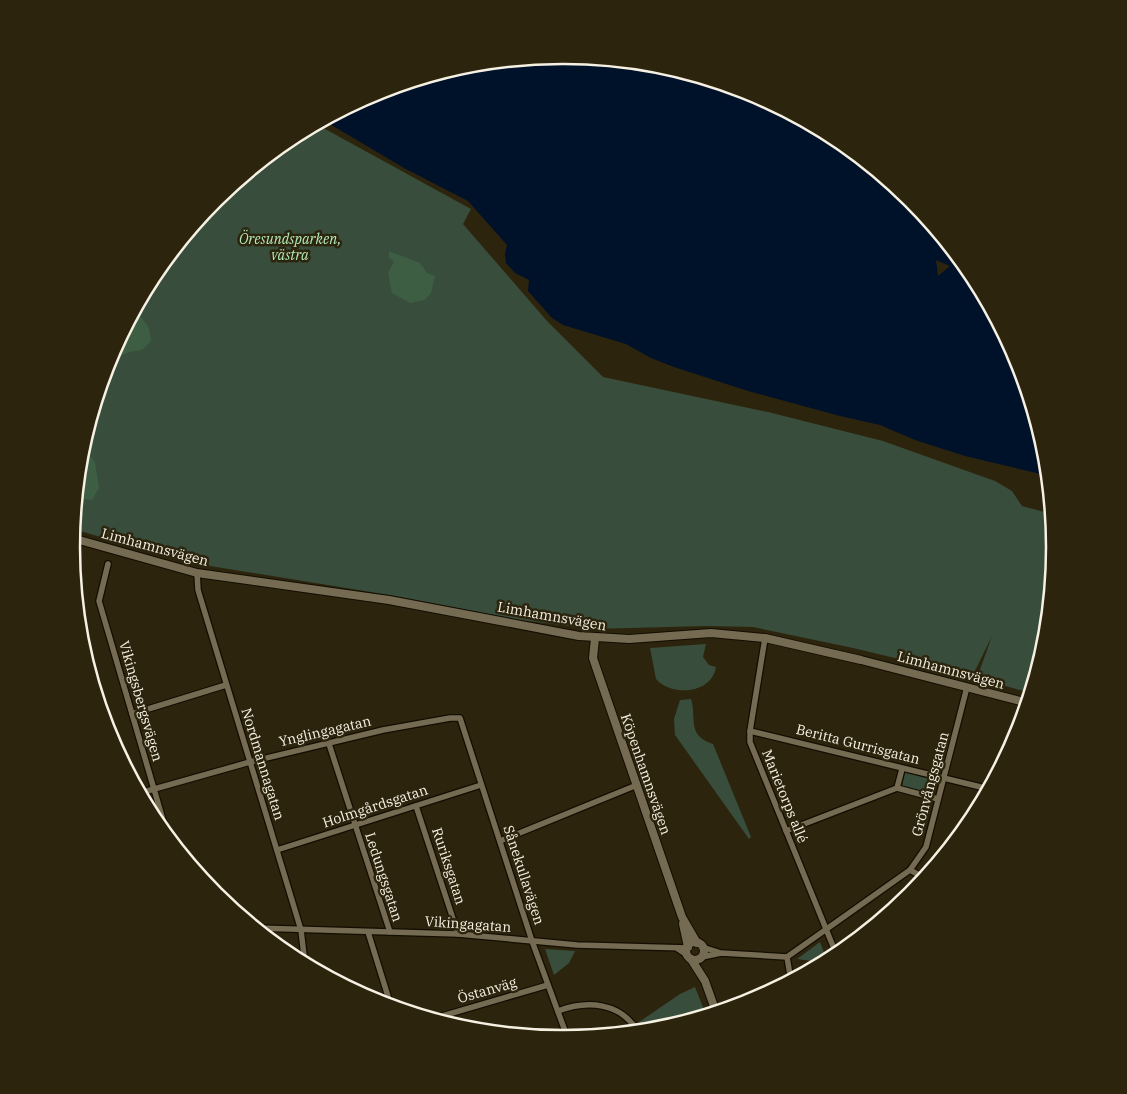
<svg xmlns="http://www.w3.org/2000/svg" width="1127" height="1094" font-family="'IBM Plex Serif',serif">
	<rect width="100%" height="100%" fill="#2c240d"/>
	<g fill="#384d3b">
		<polygon points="316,124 471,209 463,224 547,321 603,377 768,412 883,441 995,481 1012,491 1022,506 1052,514 1055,547 1046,643 1031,693 987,681 978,675 992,636 974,673 949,671 853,648 753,627 707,626 593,629 520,620 395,596 186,562 73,529 81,451 109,358 155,273 216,199 290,138"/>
		<path d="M706,644L703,657L709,665L716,667C712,694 672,697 656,679L650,648Z"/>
		<path d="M691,699C697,718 686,735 713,744L751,837L749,839L675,735L674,719L680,700Z"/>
		<polygon points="905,772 937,781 934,795 902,787"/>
		<polygon points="820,942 826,958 811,961 797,959"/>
		<polygon points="545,949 575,951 569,963 554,975"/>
		<polygon points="695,987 706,1015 659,1030 644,1031 639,1022 680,994"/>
	</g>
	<g fill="#3e5e44">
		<polygon points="389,251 420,263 427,273 435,276 431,293 425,300 410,303 392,293 388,273 394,262 389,257"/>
		<polygon points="132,316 142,318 149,328 151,341 142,350 129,352 118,357 101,386 105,371 124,347 122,344 117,344"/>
		<polygon points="85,436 84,449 95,462 99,488 92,500 76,498 81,451"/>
	</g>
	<polygon fill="#00112a" points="563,55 660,65 752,93 837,138 912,199 973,274 1018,359 1046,451 1049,476 965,456 915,440 880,425 840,416 748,391 674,367 651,358 626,344 563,325 552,318 528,291 529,280 515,273 506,263 505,254 507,245 468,201 404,168 323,120 375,92 468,64"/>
	<polygon fill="#2c240d" points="936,260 950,266 938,276"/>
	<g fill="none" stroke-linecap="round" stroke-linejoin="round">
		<defs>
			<g id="street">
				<polyline points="108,564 99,601 168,837"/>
				<polyline points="197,573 198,590 301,930 305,964"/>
				<polyline points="765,638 750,731 750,742 837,956"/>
				<polyline points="132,714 226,685"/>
				<polyline points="750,731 989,789"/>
				<polyline points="329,744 390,932"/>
				<polyline points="897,788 902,769"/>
				<polyline points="140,793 250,762 383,730 450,718 460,718 532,941 568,1039"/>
				<polyline points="416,806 458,934"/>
				<polyline points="786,831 897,788 938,799"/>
				<polyline points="500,841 637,785"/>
				<polyline points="277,850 481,785"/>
				<polyline points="910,870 921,876 923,881"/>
				<polyline points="256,928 458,934 577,945 687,948"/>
				<polyline points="368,932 391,1006"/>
				<polyline points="702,947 718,952"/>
				<polyline points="678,949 687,955"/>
				<polyline points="702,957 721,953 787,957 910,870 926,847 967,687"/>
				<polyline points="787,957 791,981"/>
				<path d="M558,1011C587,1000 621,1002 638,1032"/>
				<polyline points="432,1019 548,985"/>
			</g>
			<g id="secondary">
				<polyline points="72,538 197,573 389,600 579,636 629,639 711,633 765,638 861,660 1028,703"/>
				<polyline points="595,638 593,658 596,667 682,917 697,943"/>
				<polyline points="683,924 688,947"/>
				<circle cx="695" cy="951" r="9"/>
				<polyline points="691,959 705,981 716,1012"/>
			</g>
		</defs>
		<use href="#street" stroke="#140d00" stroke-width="8"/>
		<use href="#secondary" stroke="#140d00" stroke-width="10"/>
		<use href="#street" stroke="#756b53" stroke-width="5.5"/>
		<use href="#secondary" stroke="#756b53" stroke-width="8"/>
	</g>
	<g text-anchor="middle" stroke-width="5" stroke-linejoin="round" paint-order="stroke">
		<g font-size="14" font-style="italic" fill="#b2ebbb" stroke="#2c240d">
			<text x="290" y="244">Öresundsparken,<tspan x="290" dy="16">västra</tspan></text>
		</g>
		<g font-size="14" fill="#f6f1e3" stroke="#2c240d">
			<text transform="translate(155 547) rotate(15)" y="5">Limhamnsvägen</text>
			<text transform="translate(552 616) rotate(10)" y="5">Limhamnsvägen</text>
			<text transform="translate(951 670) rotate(15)" y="5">Limhamnsvägen</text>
			<text transform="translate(141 701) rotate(74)" y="5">Vikingsbergsvägen</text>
			<text transform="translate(325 731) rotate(-13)" y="5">Ynglingagatan</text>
			<text transform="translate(858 744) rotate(14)" y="5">Beritta Gurrisgatan</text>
			<text transform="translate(263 764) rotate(73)" y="5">Nordmannagatan</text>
			<text transform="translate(646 774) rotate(71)" y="5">Köpenhamnsvägen</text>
			<text transform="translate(930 784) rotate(-75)" y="5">Grönvångsgatan</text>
			<text transform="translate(785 796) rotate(68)" y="5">Marietorps allé</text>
			<text transform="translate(375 806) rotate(-18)" y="5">Holmgårdsgatan</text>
			<text transform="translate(449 866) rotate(72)" y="5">Ruriksgatan</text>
			<text transform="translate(524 875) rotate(72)" y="5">Sånekullavägen</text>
			<text transform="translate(384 877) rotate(72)" y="5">Ledungsgatan</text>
			<text transform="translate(468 924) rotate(4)" y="5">Vikingagatan</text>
			<text transform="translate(487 990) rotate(-16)" y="5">Östanväg</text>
		</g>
	</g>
	<path d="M0 0H1127V1094H0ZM80 547a483 483 0 1 1 966 0a483 483 0 1 1-966 0Z" fill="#2c240d" fill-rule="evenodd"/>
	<path fill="none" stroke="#f6f1e3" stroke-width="2.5" d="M80 547a483 483 0 1 1 966 0a483 483 0 1 1-966 0Z"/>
</svg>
